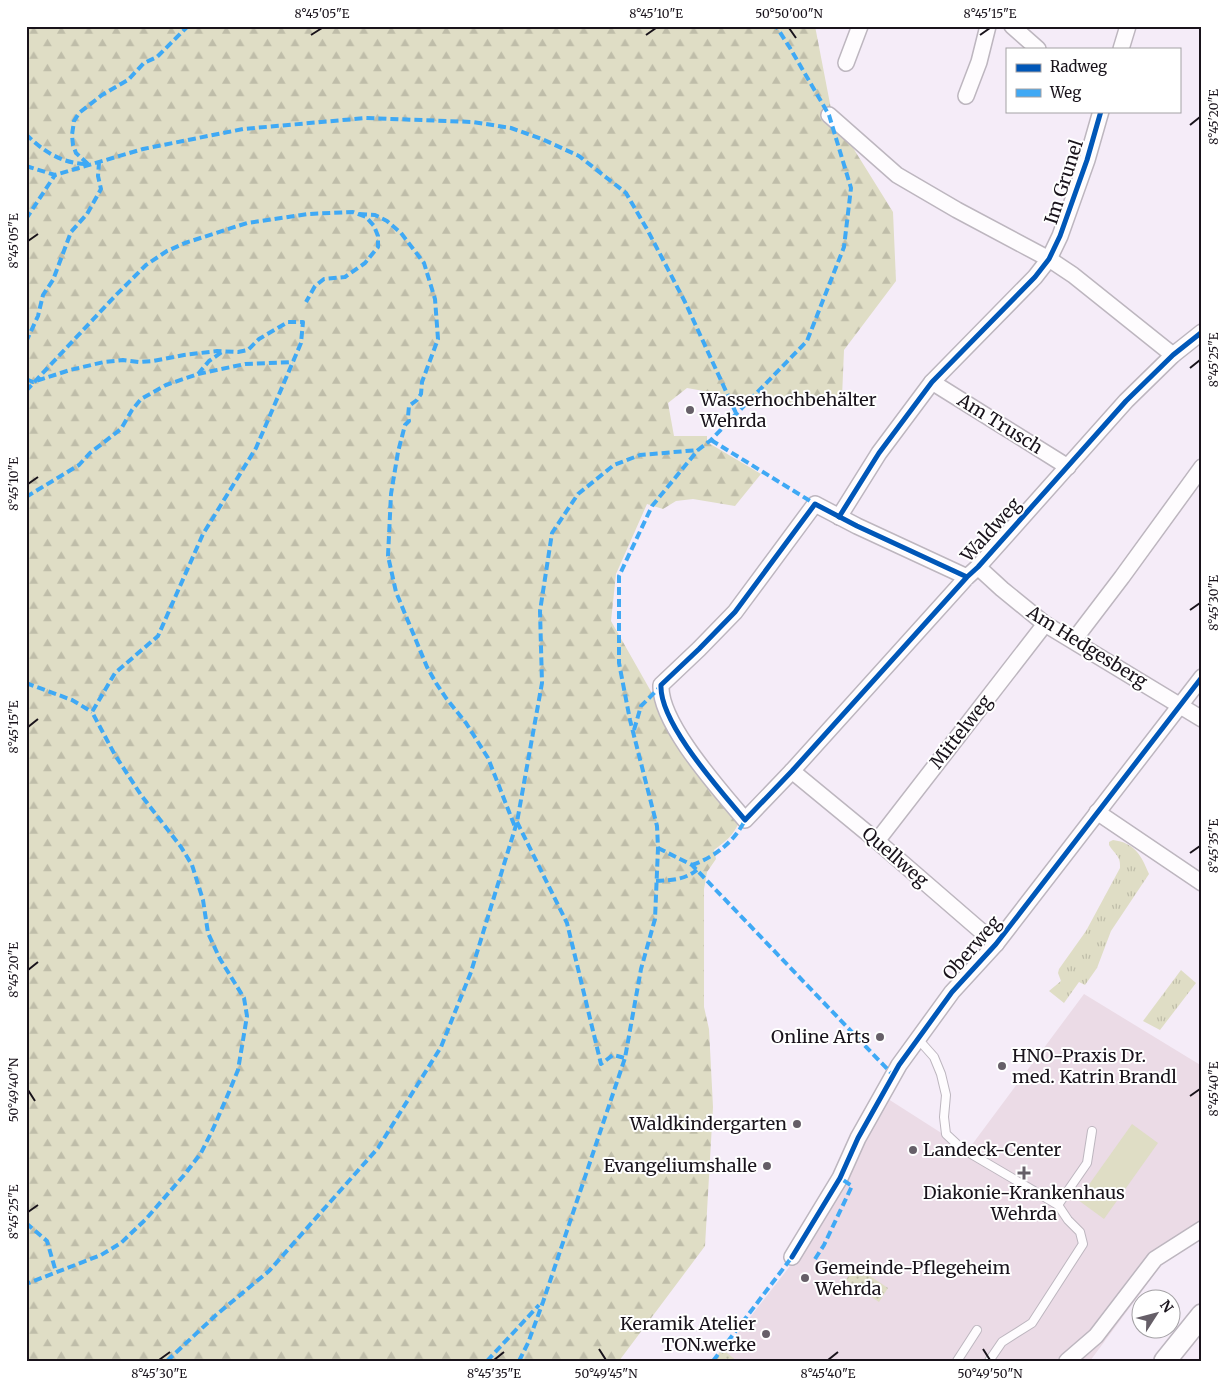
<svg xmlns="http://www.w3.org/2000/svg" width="1228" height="1387" font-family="Merriweather,serif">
	<defs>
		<pattern id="grass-tufts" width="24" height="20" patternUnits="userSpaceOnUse" patternTransform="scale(1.25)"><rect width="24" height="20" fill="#dfddc5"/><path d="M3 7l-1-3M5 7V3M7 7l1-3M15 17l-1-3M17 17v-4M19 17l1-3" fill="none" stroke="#bfbda9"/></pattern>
		<pattern id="forest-firs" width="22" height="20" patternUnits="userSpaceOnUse" patternTransform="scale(1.25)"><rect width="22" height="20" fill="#dfddc5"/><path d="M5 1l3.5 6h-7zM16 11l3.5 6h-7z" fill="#bfbda9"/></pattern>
		<pattern id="garden-dots" width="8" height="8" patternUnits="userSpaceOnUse" patternTransform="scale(1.25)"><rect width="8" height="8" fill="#dfddc5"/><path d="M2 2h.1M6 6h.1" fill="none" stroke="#bfbda9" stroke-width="1.8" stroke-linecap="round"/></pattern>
	</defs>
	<rect width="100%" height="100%" fill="#f5ecf8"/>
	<polygon fill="#ebdbe6" points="1084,994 1202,1066 1202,1235 1168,1256 1090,1361 716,1361 811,1239 885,1097 968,1150"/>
	<g fill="url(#grass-tufts)">
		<path d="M1113,840C1135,843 1141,855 1149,874L1111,931L1097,968L1085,985L1079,982L1064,1003L1049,991L1061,981L1058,973L1059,969L1086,931L1120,868C1121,855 1114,854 1109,845V842Z"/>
		<polygon points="1181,970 1196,983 1160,1030 1143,1021"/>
	</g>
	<path fill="url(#forest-firs)" d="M26,26H815L832,114L893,212L896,281L844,350L842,397L811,405L749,399L687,388L668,403L674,436H707V442L761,474L735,506L693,499L676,501L663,509L647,504L616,574L611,621L653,695L658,694L739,822C734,835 725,842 714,850L716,859L707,872L704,889V1007L709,1029L713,1107L705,1246L619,1361H26Z"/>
	<g fill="url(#garden-dots)">
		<polygon points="855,1266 888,1288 879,1302 846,1280"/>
		<polygon points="722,1349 737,1361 713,1361"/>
	</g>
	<polygon fill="#dfddc5" points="1132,1124 1158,1143 1104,1219 1078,1200"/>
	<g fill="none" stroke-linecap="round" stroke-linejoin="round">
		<defs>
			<g id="lane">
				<polyline points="918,1039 934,1057 941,1074 946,1095 944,1117 946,1134 961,1148 1058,1205 1068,1220 1080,1232 1083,1244 1032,1323 1002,1342 989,1361"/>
				<polyline points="1058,1205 1087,1163 1092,1131"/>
				<polyline points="957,1361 977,1330"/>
			</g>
			<g id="street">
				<polyline points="1012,26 1038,49"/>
				<polyline points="1121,49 1128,26"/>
				<polyline points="846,63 860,26"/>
				<polyline points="966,96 979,62 988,26"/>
				<polyline points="829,115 897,175 957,210 1049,259 1073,275 1173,355"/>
				<polyline points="932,382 1068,467"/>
				<polyline points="839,517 879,453 932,382 1035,277 1049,259 1060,236 1087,160 1101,111"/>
				<polyline points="978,567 1002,589 1045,624 1202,719"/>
				<path d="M967,577L857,526L815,504L735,612L699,649L661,685C659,723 721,791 745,820L792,771L967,577L978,567L1126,401L1173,355L1202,332"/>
				<polyline points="1074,640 1122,577 1202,467"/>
				<polyline points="792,771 877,841 996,944"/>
				<polyline points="1097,812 1202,883"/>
				<polyline points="877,841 1045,624"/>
				<polyline points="792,1257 840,1178 858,1138 899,1065 952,992 996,944 1202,677"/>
				<polyline points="1067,1361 1096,1336 1155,1259 1202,1229"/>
			</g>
			<polyline id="secondary" points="1165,1361 1202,1315"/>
		</defs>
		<use href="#lane" stroke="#bdb6bf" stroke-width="10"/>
		<use href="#street" stroke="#bdb6bf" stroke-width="18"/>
		<use href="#secondary" stroke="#bdb6bf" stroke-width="24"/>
		<use href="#lane" stroke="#fefcfe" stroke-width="8"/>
		<use href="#street" stroke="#fefcfe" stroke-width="15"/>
		<use href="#secondary" stroke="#fefcfe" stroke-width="21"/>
		<g stroke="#3fa9f5" stroke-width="4" stroke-dasharray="8 4" stroke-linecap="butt">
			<path d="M26,134C42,151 63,164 87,164"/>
			<polyline points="88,164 76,153 73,145 72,135 74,121 79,113 102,95 128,80 144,63 157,57 188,26"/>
			<polyline points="26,166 55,175 143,149 243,129 366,118 473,122 511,128 542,139 579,156 626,193 648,231 685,302 736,413"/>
			<polyline points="359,214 375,215 387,221 401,233 424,263 435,299 438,339 422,382 421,394 417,400 409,406 408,417 409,421 405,425 398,452 391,494 388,556 396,592 427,667 436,683 446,698 466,723 488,758 515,827"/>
			<polyline points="26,219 55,175"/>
			<polyline points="26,342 38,316 43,295 53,280 71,232 87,214 101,189 98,176 99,163"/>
			<polyline points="198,374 209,361 222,352"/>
			<polyline points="26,379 33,382 70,370 104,362 123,360 139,362 153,361 184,355 217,351 238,352 248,350 259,339 288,322 303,322 301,343 256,448 203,534 158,636 115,673 92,712 115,755 141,795 181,847 192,865 203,900 208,933 220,959 244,998 247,1016 238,1070 229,1092 213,1129 201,1153 185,1174 146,1219 121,1243 101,1255 26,1284"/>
			<polyline points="26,391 116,295 146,265 167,251 185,243 247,223 308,214 353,212 366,217 374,226 378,236 378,247 365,263 345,277 324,279 315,286 306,302"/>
			<polyline points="711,440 815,504"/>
			<polyline points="26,497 79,465 90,453 121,429 132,410 141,399 166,385 198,374 245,364 293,362"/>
			<polyline points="26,683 72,700 92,712"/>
			<polyline points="634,730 641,706 660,687"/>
			<polyline points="517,822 567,923 601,1064 613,1055 625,1058"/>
			<polyline points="658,848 692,865 893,1075"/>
			<path d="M692,865C715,857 735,841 745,820"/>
			<path d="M656,881C672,880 684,880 697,870"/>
			<polyline points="26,1223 47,1241 56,1272"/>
			<polyline points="815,1259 824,1245 852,1186 840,1178"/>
			<polyline points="167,1361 216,1315 269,1271 378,1148 441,1047 471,972 517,822 542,683 540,611 552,533 578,494 614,465 640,455 698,450"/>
			<polyline points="487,1361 539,1305"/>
			<polyline points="519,1361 528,1343 543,1302 625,1058 641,969 655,919 658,848 657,826 630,720 619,663 619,576 652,506 698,450 711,440 807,341 844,247 851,188 829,115 790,48 776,26"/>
			<polyline points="713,1361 792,1257"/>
		</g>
		<defs>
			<g id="cycleway">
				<polyline points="839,517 879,453 932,382 1035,277 1049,259 1060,236 1087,160 1101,111"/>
				<path d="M967,577L857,526L815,504L735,612L699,649L661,685C659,723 721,791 745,820L792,771L967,577L978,567L1126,401L1173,355L1202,332"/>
				<polyline points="792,1257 840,1178 858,1138 899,1065 952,992 996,944 1202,677"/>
			</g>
		</defs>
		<use href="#cycleway" stroke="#fff" stroke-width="8"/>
		<use href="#cycleway" stroke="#0057b8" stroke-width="5"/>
	</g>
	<path fill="none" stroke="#19131b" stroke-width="2" d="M789,28L796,38M311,35L322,28M646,35L656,28M980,35L990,28M1190,125L1200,117M28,241L38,234M1190,368L1200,360M28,484L38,477M1190,610L1200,603M28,727L38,719M1190,853L1200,846M28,970L38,962M28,1090L35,1101M1190,1096L1200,1089M28,1212L38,1205M599,1349L606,1360M983,1349L990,1360M159,1360L170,1352M494,1360L504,1352M828,1360L838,1352"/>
	<g fill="#665f68" stroke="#fff" stroke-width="2">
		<circle cx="690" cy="410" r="5"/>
		<circle cx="880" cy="1037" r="5"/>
		<circle cx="1002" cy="1066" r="5"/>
		<circle cx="797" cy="1124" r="5"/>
		<circle cx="913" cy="1150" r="5"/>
		<circle cx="767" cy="1166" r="5"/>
		<path d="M1021.5 1165.5h5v5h5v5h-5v5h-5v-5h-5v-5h5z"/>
		<circle cx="805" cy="1278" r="5"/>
		<circle cx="766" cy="1334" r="5"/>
	</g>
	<g text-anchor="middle" stroke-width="4" stroke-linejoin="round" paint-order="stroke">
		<g font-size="18" fill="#19131b" stroke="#fff">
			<text transform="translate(1064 182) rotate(-72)" y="6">Im Grunel</text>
			<text transform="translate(1000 424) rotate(32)" y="6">Am Trusch</text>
			<text transform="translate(991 530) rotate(-48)" y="6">Waldweg</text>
			<text transform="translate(1087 647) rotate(32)" y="6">Am Hedgesberg</text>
			<text transform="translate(961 732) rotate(-52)" y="6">Mittelweg</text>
			<text transform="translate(895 857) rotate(41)" y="6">Quellweg</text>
			<text transform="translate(972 948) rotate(-49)" y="6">Oberweg</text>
		</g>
		<g font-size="18" fill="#19131b" stroke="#fff" text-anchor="start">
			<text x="700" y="406">Wasserhochbehälter<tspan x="700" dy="21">Wehrda</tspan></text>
			<text x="870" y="1043" text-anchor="end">Online Arts</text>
			<text x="1012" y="1062">HNO-Praxis Dr.<tspan x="1012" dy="21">med. Katrin Brandl</tspan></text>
			<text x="787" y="1130" text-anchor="end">Waldkindergarten</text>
			<text x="923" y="1156">Landeck-Center</text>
			<text x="757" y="1172" text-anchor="end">Evangeliumshalle</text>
			<text x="1024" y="1199" text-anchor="middle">Diakonie-Krankenhaus<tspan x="1024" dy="21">Wehrda</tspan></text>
			<text x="815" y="1274">Gemeinde-Pflegeheim<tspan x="815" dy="21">Wehrda</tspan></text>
			<text x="756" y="1330" text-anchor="end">Keramik Atelier<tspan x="756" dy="21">TON.werke</tspan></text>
		</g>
	</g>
	<rect width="1228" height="1387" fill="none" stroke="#ffffff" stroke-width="55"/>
	<rect x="1006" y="48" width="175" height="65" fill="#ffffff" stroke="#a3a1a4"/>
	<rect x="1016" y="64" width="25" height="8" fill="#0057b8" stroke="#a3a1a4"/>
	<text x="1050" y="72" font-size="15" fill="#19131b">Radweg</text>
	<rect x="1016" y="89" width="25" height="8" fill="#3fa9f5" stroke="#a3a1a4"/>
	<text x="1050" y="98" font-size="15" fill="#19131b">Weg</text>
	<g transform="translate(1156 1314) rotate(54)"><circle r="24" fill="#ffffff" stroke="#a3a1a4"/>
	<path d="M0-4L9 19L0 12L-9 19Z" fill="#665f68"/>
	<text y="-8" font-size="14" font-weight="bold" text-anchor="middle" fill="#19131b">N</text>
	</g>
	<rect x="28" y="28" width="1172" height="1332" fill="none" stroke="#19131b" stroke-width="2"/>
	<g font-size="12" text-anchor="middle" fill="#19131b">
		<text x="322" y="18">8°45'05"E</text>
		<text x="656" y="18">8°45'10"E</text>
		<text x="789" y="18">50°50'00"N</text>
		<text x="990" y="18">8°45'15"E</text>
		<text transform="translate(1214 117) rotate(-90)" y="4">8°45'20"E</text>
		<text transform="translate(14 241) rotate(-90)" y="4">8°45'05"E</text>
		<text transform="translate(1214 360) rotate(-90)" y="4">8°45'25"E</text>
		<text transform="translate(14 484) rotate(-90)" y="4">8°45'10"E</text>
		<text transform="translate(1214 603) rotate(-90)" y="4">8°45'30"E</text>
		<text transform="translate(14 727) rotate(-90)" y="4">8°45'15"E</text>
		<text transform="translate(1214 846) rotate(-90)" y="4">8°45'35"E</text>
		<text transform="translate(14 970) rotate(-90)" y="4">8°45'20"E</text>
		<text transform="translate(1214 1089) rotate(-90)" y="4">8°45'40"E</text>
		<text transform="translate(14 1090) rotate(-90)" y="4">50°49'40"N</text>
		<text transform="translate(14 1212) rotate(-90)" y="4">8°45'25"E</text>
		<text x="159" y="1378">8°45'30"E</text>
		<text x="494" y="1378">8°45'35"E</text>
		<text x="606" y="1378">50°49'45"N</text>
		<text x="828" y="1378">8°45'40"E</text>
		<text x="990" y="1378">50°49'50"N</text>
	</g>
</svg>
